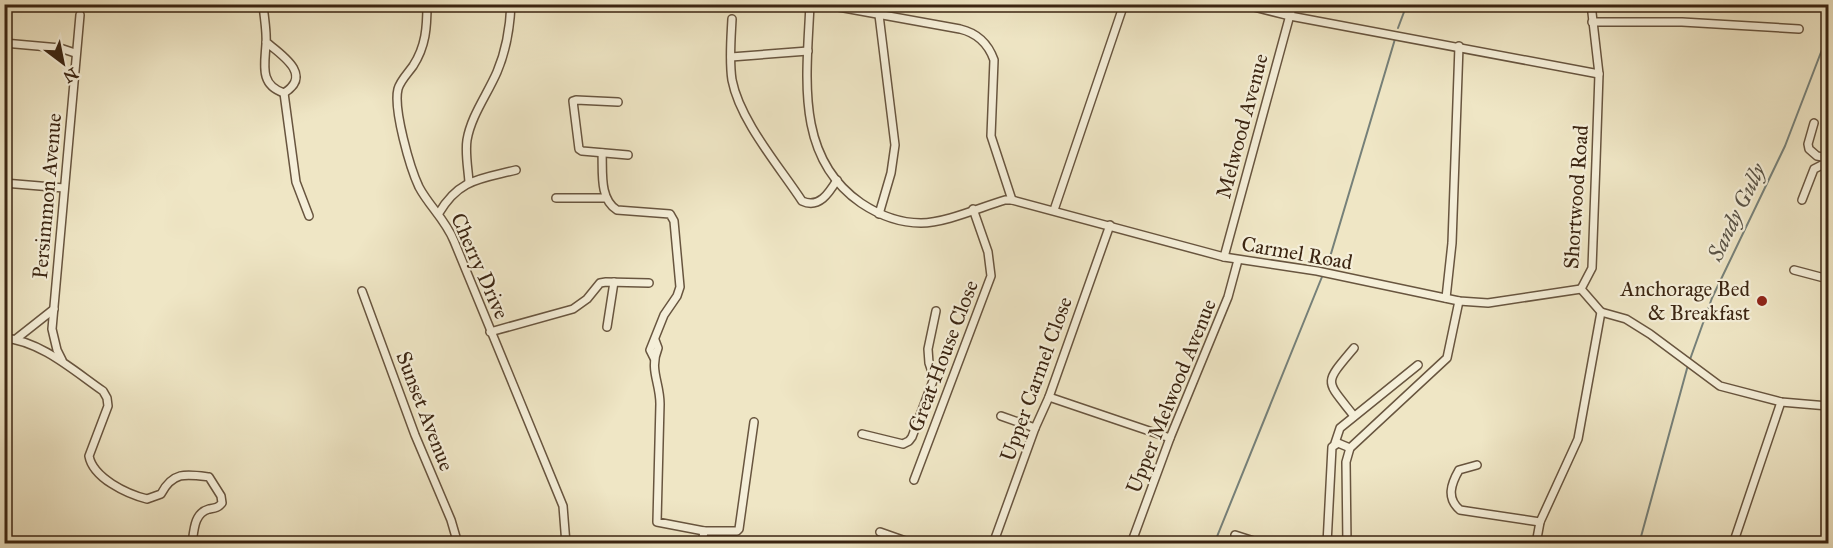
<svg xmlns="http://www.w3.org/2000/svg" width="1833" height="548" font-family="'IM FELL Great Primer',serif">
	<rect width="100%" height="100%" fill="#efe6c5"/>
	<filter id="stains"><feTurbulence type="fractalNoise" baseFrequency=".00333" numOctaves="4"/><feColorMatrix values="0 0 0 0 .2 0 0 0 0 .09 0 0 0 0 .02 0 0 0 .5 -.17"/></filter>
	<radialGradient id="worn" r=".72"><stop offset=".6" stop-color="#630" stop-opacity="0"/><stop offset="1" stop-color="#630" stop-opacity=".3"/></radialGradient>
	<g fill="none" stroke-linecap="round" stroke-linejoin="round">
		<g stroke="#768079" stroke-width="2">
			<polyline points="1398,28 1407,4"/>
			<polyline points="1214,544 1330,257 1395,39"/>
			<polyline points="1639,544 1688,365 1712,298 1785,146 1828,34"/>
		</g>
		<defs>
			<g id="minor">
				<path d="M263,4C264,17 267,31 266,44C265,64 259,85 284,93C313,75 282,55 266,42"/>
				<path d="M427,4C427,27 426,46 413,66C408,73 400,81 398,89C393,109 410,168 419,187C429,206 445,219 454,241L563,506L566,544"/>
				<path d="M810,4C807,75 794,157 861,203C879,215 899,223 921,223C945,223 981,207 1005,200H1012L1224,257L1317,271L1459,301L1488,303L1581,289"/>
				<path d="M822,4L960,29C977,33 988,43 994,60L991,136L1012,200"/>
				<polyline points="1242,4 1290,16 1599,74"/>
				<polyline points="1591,4 1599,74 1596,161 1592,268 1581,289 1601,312 1626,319 1650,334 1720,386 1781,402 1828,406"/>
				<path d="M732,19C731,39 729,60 732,80C740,121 779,166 802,201C819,209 829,193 837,180"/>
				<polyline points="1592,22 1682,22 1799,29"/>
				<polyline points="4,43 60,48 75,53"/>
				<polyline points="731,57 808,51"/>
				<polyline points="284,93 296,182 309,216"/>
				<polyline points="618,102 576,100 573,101 579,149 582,151 628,155"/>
				<polyline points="1814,123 1808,144 1809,149 1817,156 1828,158"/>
				<path d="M602,153C603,171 599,199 617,210L670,214L674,221L680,287L677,296L664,315L650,350L654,358"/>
				<path d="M469,182C468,168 465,153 467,140C471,116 487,95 497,72C506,51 510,28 511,4"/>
				<polyline points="4,183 64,188"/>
				<polyline points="556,198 606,198"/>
				<polyline points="1802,200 1814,169 1822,165 1828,165"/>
				<polyline points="1054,210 1124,4"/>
				<path d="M439,213C459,179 480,179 516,170"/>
				<polyline points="879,214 891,173 895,145 879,15"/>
				<polyline points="1224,257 1293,4"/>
				<polyline points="1794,270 1828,279"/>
				<polyline points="362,291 415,435 451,520 458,544"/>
				<polyline points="1446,298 1452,243 1459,46"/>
				<polyline points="607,327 614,282"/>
				<polyline points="490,332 573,309 587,299 600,283 606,282 649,283"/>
				<path d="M4,338C41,341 74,371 103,391L107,398L108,406L89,456C93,478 127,494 147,499L161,494C173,471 187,474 209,477L221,496L222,503C218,508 215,508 209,509C194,513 194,530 192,544"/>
				<polyline points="16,339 54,309"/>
				<path d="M655,340L658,348C649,370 660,382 660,404L657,522L704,531H737L739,529L754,422"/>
				<path d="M1354,348C1323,385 1325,379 1354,416"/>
				<polyline points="62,360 57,350 52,329 80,15"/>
				<polyline points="1049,397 1170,438"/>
				<polyline points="1001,416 1035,428"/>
				<polyline points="862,434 903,444 909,441 912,437 934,378 929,363 928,349 936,311"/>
				<polyline points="1335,443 1340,428 1418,365"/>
				<path d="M1477,465L1459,470C1451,484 1446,498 1460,510L1540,522"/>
				<polyline points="914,480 991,276 988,252 973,209"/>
				<polyline points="880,532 914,544"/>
				<polyline points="1235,535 1263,544"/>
				<polyline points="702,544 704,531"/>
				<polyline points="993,544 1035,428 1049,397 1110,225"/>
				<polyline points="1131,544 1170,438 1228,297 1238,260"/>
				<polyline points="1327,544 1332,447 1338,443 1350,448"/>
				<polyline points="1347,544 1346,462 1350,448 1447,358 1459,301"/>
				<polyline points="1536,544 1540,522 1578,439 1601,312"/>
				<polyline points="1733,544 1781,402"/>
			</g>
		</defs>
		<use href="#minor" stroke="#68553f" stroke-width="10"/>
		<use href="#minor" stroke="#f5efd9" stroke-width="7"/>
	</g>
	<circle fill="#8f2418" stroke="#f5efd9" stroke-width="2" cx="1762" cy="301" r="6"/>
	<g text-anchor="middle" stroke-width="4.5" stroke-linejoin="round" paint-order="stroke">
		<g font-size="21" fill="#3b2512" stroke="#f5efd9">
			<text transform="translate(1242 126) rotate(-75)" y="7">Melwood Avenue</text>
			<text transform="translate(47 196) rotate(-85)" y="7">Persimmon Avenue</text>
			<text transform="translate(1576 197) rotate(-86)" y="7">Shortwood Road</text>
			<text transform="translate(1297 253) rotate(10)" y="7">Carmel Road</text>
			<text transform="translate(480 266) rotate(66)" y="7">Cherry Drive</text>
			<text transform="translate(943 356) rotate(-69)" y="7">Great House Close</text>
			<text transform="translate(1036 379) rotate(-70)" y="7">Upper Carmel Close</text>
			<text transform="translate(1171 396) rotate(-68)" y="7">Upper Melwood Avenue</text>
			<text transform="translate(425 411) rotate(69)" y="7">Sunset Avenue</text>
		</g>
		<g font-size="21" fill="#3b2512" stroke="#f5efd9" text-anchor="end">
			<text x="1750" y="296">Anchorage Bed<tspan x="1750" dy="24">&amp; Breakfast</tspan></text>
		</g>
		<g font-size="22" font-style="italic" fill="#595346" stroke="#f5efd9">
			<text transform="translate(1736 212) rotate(-64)" y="8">Sandy Gully</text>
		</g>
	</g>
	<rect width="1833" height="548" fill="none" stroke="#efe6c5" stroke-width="24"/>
	<rect x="6" y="6" width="1821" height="536" fill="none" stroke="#3b2512" stroke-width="3"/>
	<rect x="12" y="12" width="1809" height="524" fill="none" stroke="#3b2512" stroke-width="1.5"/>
	<g transform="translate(63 63) rotate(148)" stroke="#f5efd9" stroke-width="4.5" paint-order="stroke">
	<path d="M0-4.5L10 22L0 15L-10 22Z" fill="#3b2512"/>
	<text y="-9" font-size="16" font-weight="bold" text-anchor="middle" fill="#3b2512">N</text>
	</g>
	<rect width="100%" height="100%" filter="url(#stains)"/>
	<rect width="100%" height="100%" fill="url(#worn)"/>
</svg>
